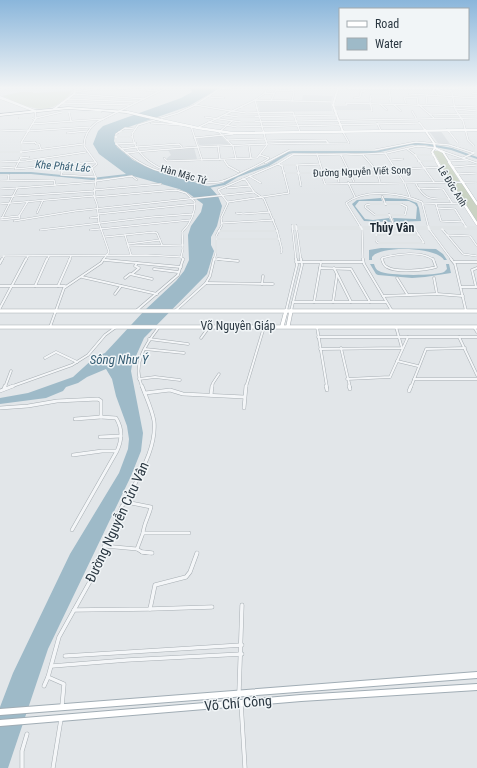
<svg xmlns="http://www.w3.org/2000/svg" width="477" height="768" font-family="'Roboto Condensed',sans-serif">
	<rect width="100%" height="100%" fill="#e2e6e9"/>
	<g fill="#d0d6db">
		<polygon points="303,95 333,96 331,102 302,101"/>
		<polygon points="257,101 331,102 332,111 260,112"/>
		<polygon points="348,103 369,104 371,110 337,111 335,106 348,106"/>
		<polygon points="440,130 450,144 438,143 429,131"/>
		<polygon points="218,136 221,136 229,144 199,145 197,139"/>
		<polygon points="192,148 194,148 197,159 167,161 167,158 171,155 168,150"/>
	</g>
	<g fill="#cad3c3">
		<path d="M71,91C70,96 65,99 61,102C42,117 22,104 2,96L20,92H33V93Z"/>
		<polygon points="438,151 442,152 460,182 451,181 434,153 434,151"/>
		<polygon points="458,183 463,184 477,206 477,222 453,184"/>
	</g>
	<g fill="#9ebac8">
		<polygon points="189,88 220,88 189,106 123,129 115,135 114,141 117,147 133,160 149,168 210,187 218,196 222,206 217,226 211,237 211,245 214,251 207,274 144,338 132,365 131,371 143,433 141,451 131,476 48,649 8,768 0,768 0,707 13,673 70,554 119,473 128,449 129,439 127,426 116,396 112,379 106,369 87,377 78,383 66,387 63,391 46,398 0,404 0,398 28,393 73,377 95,357 105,353 145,310 176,281 184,271 189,260 188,235 191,226 201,212 203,204 188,193 179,189 126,174 99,154 93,144 98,131 103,126 181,98 192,92 191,89"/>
		<polygon points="381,198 382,201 359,201 355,206 365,219 373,220 389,218 391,222 364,221 352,204 357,200"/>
		<polygon points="384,198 406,199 417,203 419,208 421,221 394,222 393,218 416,219 417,207 415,204 409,201 385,201"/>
		<path d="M381,248L436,249L443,254L447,260H444C437,247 380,245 372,257V260H369V250Z"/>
		<path d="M370,264H374C375,267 376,270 379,271C387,276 435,276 444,272L447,269L446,264H449L451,273L425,277L412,278L378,275L376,274Z"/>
	</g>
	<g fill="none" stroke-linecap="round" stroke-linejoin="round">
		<g fill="#9ebac8" fill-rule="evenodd">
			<polygon points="411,143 424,143 452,148 477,157 477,159 451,150 424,145 411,145 376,153 293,153 289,154 269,166 238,177 225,185 203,189 201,188 223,183 236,175 267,164 287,152 293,151 376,151"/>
			<polygon points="0,172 31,172 92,178 135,173 137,174 135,175 92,180 31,174 0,174"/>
		</g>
		<defs>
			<g id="street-far3">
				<polyline points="116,88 159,91"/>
				<polyline points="220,88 242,90"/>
				<path d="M221,88L195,105L178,113L138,125L132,134C133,142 137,150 143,156C157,171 199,185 219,182C227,181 263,163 269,158L260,155"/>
				<polyline points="291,88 294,92 292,101"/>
				<polyline points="448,88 452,93 455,109 463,121 468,140 474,146 474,153 463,158"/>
				<polyline points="389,89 391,103"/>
				<polyline points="433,89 439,96"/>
				<polyline points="0,90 6,88"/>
				<polyline points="75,92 101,88"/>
				<polyline points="265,93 274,94 271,101"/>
				<polyline points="265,93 267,88"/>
				<polyline points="74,94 144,99"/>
				<polyline points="274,94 276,90 292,91"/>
				<polyline points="409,94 477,98"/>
				<polyline points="472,94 477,93"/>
				<polyline points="209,97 224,98"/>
				<polyline points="354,98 360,97 361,92 365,91 364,88"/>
				<polyline points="67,99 136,102"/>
				<polyline points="370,99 390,99"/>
				<polyline points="62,103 129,105"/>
				<polyline points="406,103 404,98 417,97 418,104 434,118"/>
				<polyline points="380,104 387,110"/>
				<polyline points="393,104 401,111"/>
				<polyline points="426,104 427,95"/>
				<polyline points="195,105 231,111"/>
				<polyline points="333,105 347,105 346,103 477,107"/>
				<polyline points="241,108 257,108"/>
				<polyline points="456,109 477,111"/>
				<polyline points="35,111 36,118 21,143 21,157 15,169 95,162"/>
				<polyline points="232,111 246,113 293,112 300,132"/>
				<polyline points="334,111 372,111 370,102 371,95 390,95"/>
				<polyline points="412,111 416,118"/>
				<polyline points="69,112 71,121"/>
				<polyline points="430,114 477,115"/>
				<polyline points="225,115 238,117 336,115"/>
				<polyline points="205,117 241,122 477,118"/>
				<polyline points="19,118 32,118 35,120"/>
				<polyline points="36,118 62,112 101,112"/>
				<polyline points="232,121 219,132 233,146 236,159"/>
				<polyline points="208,122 237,127 420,123"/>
				<polyline points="419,122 425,130"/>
				<polyline points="151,123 182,125"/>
				<polyline points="377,123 381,131"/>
				<polyline points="32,124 103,119"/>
				<polyline points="191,126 202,160"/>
				<polyline points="197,128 255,100 265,93"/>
				<path d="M134,129L125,128L116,134V144C132,159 152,173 174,173"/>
				<polyline points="447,129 458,143 458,147"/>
				<polyline points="0,130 28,131"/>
				<polyline points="28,131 90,127"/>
				<polyline points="119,132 132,132"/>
				<polyline points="67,133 87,131"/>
				<polyline points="115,137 132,137"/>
				<polyline points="194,138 233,134"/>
				<polyline points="227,140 265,139"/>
				<polyline points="266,141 326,140 328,143"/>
				<polyline points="22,143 35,142 36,144 39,144 41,150"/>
				<polyline points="116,144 136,143"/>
				<polyline points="218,146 220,160"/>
				<polyline points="249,146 251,159"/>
				<polyline points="137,147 179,144 182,147"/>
				<polyline points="406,148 415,155 434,182"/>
				<polyline points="122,149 137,147"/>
				<polyline points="442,151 477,163"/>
				<polyline points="0,152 21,152 83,144"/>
				<path d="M126,153C199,145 275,143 349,143L343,132"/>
				<polyline points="385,153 404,182"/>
				<polyline points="317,154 323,173"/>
				<polyline points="341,155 354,182"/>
				<polyline points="363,155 376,170 380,182"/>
				<polyline points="415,155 433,155"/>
				<polyline points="21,158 29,157"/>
				<polyline points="164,158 167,161 257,158 267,145 255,100 333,102"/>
				<polyline points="224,160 228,166 239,172"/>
				<polyline points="391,160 403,159"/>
				<polyline points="418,161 437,161"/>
				<polyline points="449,161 467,160"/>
				<polyline points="0,162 26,161 86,152"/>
				<polyline points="265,163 290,150 375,150 416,142 449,145 474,153"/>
				<polyline points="59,165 62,172 61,175 96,177"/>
				<polyline points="281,165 297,165"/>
				<polyline points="453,167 477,165"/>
				<polyline points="0,168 15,167"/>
				<polyline points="62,172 77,172 92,168"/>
				<polyline points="283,173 336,173 441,167"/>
				<polyline points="321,173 325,184"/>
				<polyline points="336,173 339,182"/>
				<polyline points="457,174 477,173"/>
				<polyline points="0,175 9,175 8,180"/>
				<polyline points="249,176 261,183"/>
				<polyline points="351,176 377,176"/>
				<polyline points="242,179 246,180 254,192 264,199 277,230 282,250 281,253"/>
				<polyline points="0,181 54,180 55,185"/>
				<polyline points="96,181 132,176 137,180"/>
				<polyline points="348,182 355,197"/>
				<polyline points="325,184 477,182"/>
				<polyline points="405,184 410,197"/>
				<path d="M416,184C425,201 432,199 450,199"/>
				<polyline points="301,186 297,165 320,164"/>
				<polyline points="227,188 250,186"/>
				<polyline points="418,188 443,189 452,203"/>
				<polyline points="0,189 17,188"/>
				<polyline points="94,190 161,184"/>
				<polyline points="382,196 386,205"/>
				<polyline points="0,197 94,191"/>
				<path d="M95,197L176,190L186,193L195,202C195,214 190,224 182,232L183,249L181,257L184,260"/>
				<polyline points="228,202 289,193 282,166 278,164"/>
				<polyline points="0,204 94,196"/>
				<polygon points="370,204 401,204 407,207 405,215 375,215 365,207 366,205"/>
				<polyline points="423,204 464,203"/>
				<polyline points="436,204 441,221 463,222"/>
				<polyline points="437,208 455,209 466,227"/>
				<polyline points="37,213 43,200"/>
				<polyline points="236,213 243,214 270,212"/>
				<polyline points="98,214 195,204"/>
				<polyline points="389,214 393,223"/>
				<polyline points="0,218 19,216"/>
				<polyline points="2,218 17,188 95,182"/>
				<polyline points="90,218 99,217"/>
				<polyline points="0,220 20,218 19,216 28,201"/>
				<polyline points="14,221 75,211 254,192"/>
				<polyline points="222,223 274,220"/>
				<polyline points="292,227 477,227"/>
				<polyline points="292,229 477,229"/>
				<polyline points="376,229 376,241 378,243 424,243 415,229"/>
				<polyline points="442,229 463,254 477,256"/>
				<polyline points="40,230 152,217 193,214"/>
				<polyline points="90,230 190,220"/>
				<polyline points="218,231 278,231"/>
				<polyline points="125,235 131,255"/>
				<polyline points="376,235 419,235"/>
				<polyline points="447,235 470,236 477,246"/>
				<polyline points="105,237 154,232 157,233 162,245"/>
				<polyline points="217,239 280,239"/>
				<polyline points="128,244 160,240"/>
				<polyline points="128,246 183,245"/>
				<polyline points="0,256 147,255 181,257"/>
				<polyline points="215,259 230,260"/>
				<polyline points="2,260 4,256"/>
				<polyline points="26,260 28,256"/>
				<polyline points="47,260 49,256"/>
				<polyline points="69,260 71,256"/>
				<path d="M103,260L109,252L99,223L97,204L94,196L96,178L92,168L97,164L84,146C84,136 89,128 97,122L166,88"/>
				<polyline points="105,260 108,260"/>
				<polyline points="214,260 216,253 216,236 222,225 221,218 228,203 218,190 278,164 294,154 346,155 387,153 418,146 435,148"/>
				<polyline points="296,260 292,225 296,225 301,260"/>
				<path d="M363,260L362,229L346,203C365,188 401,193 422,202L429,229L452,260"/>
				<path d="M382,260V258C396,254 422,250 434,260"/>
			</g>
			<g id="street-far2">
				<polyline points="218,259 238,261"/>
				<polyline points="363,259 364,264 392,311"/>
				<path d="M382,259C383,263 384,266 387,267C396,273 426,270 436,267L433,259"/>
				<polyline points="451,259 455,264 466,311"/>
				<polyline points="105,260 181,267"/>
				<polyline points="296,262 363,262"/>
				<polyline points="454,262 477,262"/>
				<polyline points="0,263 2,259"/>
				<polyline points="320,268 351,269 370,302"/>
				<polyline points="334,268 351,302"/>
				<polyline points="154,269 178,272"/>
				<polyline points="132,274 139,268 135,266 137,263"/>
				<polyline points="82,277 157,294"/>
				<polyline points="125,278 130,274 152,279"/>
				<polyline points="397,278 407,294"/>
				<polyline points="434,278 437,294"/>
				<polyline points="206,283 273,284"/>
				<polyline points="262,284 263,276"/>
				<polyline points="0,286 65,286"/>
				<polyline points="35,286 47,259"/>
				<polyline points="58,286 70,259"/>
				<polyline points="461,287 477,287"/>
				<polyline points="476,287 472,270 477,268"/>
				<polyline points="115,294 121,286"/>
				<polyline points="383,296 437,294 463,296"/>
				<polyline points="293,302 386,302"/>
				<polyline points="314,302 321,262"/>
				<polyline points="333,302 337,275"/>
				<polyline points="0,308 26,259"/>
				<polyline points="136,311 178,275 183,259"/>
				<polyline points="175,311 206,283 210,276 214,259"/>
				<polyline points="286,311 297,265 296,259"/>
				<polyline points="291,311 302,265 301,259"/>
				<polyline points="50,327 64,288 101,263 104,259"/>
				<polyline points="317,327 327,387"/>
				<polyline points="474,327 477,332"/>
				<polyline points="318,337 477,337"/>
				<polyline points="459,337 477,375"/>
				<polyline points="201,338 209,327"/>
				<polyline points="149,339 188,344"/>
				<polyline points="341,348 350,387"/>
				<polyline points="145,349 184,353"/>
				<polyline points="320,349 402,348 396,327"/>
				<polyline points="45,358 56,352 77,362"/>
				<polyline points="397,361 418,366"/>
				<polyline points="139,379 155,377 180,380"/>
				<polyline points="347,379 390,377 408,337"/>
				<polyline points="414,379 477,379"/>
				<polyline points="5,387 11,371"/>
				<polyline points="10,387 72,365 88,355 105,335 116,327"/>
				<path d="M142,387C132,364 145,345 159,327"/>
				<polyline points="212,387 213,383 219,374"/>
				<polyline points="246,387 264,327"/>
				<polyline points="411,387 426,349 465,348"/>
			</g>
			<g id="street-far1">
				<polyline points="326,386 327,390"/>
				<polyline points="349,386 350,389"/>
				<polyline points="4,389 5,386"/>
				<polyline points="0,391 13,386"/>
				<polyline points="409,391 411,386"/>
				<polyline points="145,393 170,390 183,394 244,397"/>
				<polyline points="211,395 212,386"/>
				<path d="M0,408L28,406L57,401L98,399L101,401V417L116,418C123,429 122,440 117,451L72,530"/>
				<polyline points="244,408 246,386"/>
				<polyline points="75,419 101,417"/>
				<polyline points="100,437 121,436"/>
				<polyline points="73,455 102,451 116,451"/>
				<path d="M126,502L151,507C149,516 144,523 143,533"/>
				<polyline points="104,546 137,549 143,533 189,533"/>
				<polyline points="137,549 142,552 150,553"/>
				<path d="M102,553L122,506L126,502C137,478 157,449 154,421C152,409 146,397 142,386"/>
			</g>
			<g id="street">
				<polyline points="142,552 152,553"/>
				<polyline points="150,609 212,607"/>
				<polyline points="74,610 150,609 155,585 186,577 190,572 197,553"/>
				<polyline points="65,656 242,645"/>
				<polyline points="52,666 127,660 242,654"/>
				<polyline points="44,686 48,677"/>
				<polyline points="239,692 242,605"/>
				<polyline points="241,703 245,768"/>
				<polyline points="62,706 64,684 48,677 59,637 93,576 103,552"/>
				<polyline points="22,768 22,751 27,734"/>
				<polyline points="53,768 61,719"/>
			</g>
			<g id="secondary-far2">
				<polyline points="338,88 333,105 343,132"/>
				<polyline points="348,88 458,88"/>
				<polyline points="0,97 35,111 0,98"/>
				<polyline points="54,109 74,94 75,88"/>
				<polyline points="425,130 434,143 435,148 432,152 438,163"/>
				<polyline points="435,148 443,152 450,163"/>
			</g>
			<g id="secondary-far1">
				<polyline points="437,162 477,224"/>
				<polyline points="449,162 477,204"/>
			</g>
			<g id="secondary">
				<polyline points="0,311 477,311"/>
				<polyline points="282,326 286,311"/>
				<polyline points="288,326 291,311"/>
				<polyline points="0,327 477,327"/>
			</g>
			<polyline id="primary-far1" points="161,120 198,128 232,133 477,130"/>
			<g id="primary">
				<polyline points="0,712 477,675"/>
				<polyline points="0,723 301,698 477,687"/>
			</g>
			<polygon id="highway" points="68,107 127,111 128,112 127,113 68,109 0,116 0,114"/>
		</defs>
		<use href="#street-far3" stroke="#a7aeb3" stroke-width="2"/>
		<use href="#street-far2" stroke="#a7aeb3" stroke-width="3"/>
		<use href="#street-far1" stroke="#a7aeb3" stroke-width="4"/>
		<use href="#street" stroke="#a7aeb3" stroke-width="4.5"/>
		<use href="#secondary-far2" stroke="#a7aeb3" stroke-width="2.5"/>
		<use href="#secondary-far1" stroke="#a7aeb3" stroke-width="3"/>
		<use href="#secondary" stroke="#a7aeb3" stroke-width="4.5"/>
		<use href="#primary-far1" stroke="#a1adb5" stroke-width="3"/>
		<use href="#primary" stroke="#a1adb5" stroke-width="8"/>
		<use href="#highway" stroke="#8a96a0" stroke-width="1"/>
		<use href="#street-far3" stroke="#f4f6f8" stroke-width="1.5"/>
		<use href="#street-far2" stroke="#f4f6f8" stroke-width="2"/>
		<use href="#street-far1" stroke="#f4f6f8" stroke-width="3"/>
		<use href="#street" stroke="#f4f6f8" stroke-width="3.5"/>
		<use href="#secondary-far2" stroke="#fff" stroke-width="2"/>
		<use href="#secondary-far1" stroke="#fff" stroke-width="2.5"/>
		<use href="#secondary" stroke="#fff" stroke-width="3.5"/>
		<use href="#primary-far1" stroke="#fff" stroke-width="2.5"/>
		<use href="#primary" stroke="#fff" stroke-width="6"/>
		<use href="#highway" fill="#fff" fill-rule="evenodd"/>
		<defs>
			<polyline id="highway-bridge" points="127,112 161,120"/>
		</defs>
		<use href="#highway-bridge" stroke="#8a96a0" stroke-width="3" stroke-linecap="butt"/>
		<use href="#highway-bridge" stroke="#fff" stroke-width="2.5"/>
	</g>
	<linearGradient id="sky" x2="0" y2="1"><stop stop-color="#8ab6db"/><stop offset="0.45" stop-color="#f2f4f5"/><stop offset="1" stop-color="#f2f4f5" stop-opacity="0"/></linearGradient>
	<rect width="477" height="195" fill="url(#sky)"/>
	<g text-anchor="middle" stroke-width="3" stroke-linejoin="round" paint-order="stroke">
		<g font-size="10" fill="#2a3741" stroke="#f1f5f7">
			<text transform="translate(362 171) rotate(-2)" y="4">Đường Nguyễn Viết Song</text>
			<text transform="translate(184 174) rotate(16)" y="4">Hàn Mặc Tử</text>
			<text transform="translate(453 186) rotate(58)" y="4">Lê Đức Anh</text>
		</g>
		<g font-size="11" font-style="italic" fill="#365d73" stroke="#f1f5f7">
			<text transform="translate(63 166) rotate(4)" y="4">Khe Phát Lác</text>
		</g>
		<g font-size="12" font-weight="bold" fill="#1d2832" stroke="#f1f5f7">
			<text x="392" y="232">Thủy Vân</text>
		</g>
		<g font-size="12" fill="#2a3741" stroke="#f1f5f7">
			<text x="238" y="330">Võ Nguyên Giáp</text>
		</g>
		<g font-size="13" font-style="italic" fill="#365d73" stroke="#f1f5f7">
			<text x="119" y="364">Sông Như Ý</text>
		</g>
		<g font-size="14" fill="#2a3741" stroke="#f1f5f7">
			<text transform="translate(117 522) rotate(-65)" y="5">Đường Nguyễn Cửu Vân</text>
			<text transform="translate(238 703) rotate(-5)" y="5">Võ Chí Công</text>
		</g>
	</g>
	<rect x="339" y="8" width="130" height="52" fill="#f1f5f7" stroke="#a1a9ae"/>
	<rect x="347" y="21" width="20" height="6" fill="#ffffff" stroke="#a1a9ae"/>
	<text x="375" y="28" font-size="12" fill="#2a3741">Road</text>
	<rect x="347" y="38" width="20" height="12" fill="#9ebac8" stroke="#a1a9ae"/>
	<text x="375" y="48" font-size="12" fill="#2a3741">Water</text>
</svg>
